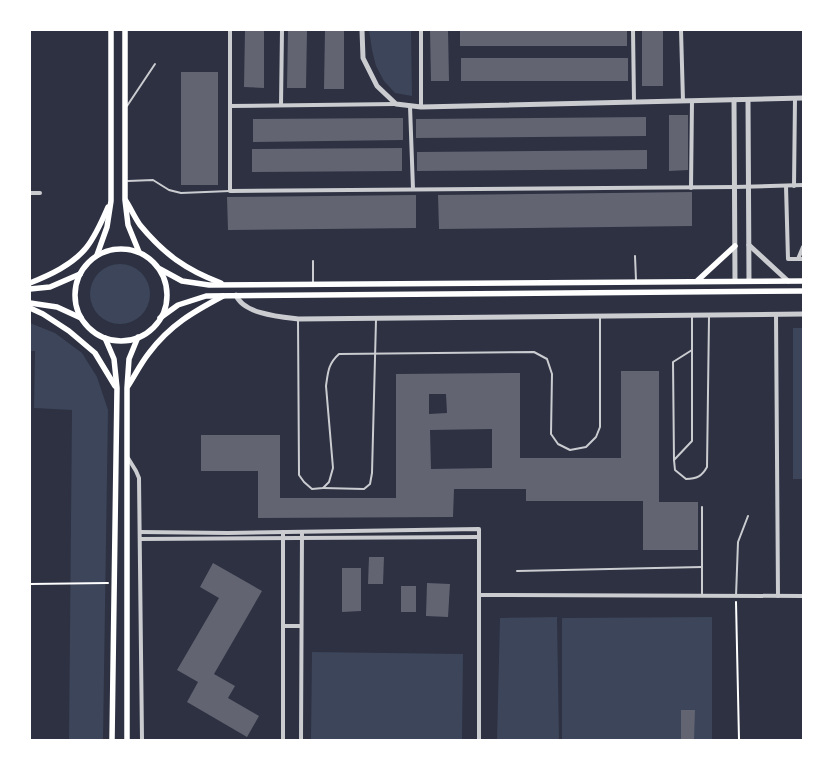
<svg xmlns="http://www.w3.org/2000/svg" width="833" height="770" font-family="Montserrat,sans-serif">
	<rect width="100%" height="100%" fill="#2d3142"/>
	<g fill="#3c4559">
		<polygon points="369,30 411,30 412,96 395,93 384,81 376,66 372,50"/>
		<circle cx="120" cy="294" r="30"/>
		<polygon points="30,323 55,333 82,353 97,377 108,410 103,740 69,740 72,410 34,408 35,351 30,351"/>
		<rect x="793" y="328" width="10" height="151"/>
		<polygon points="557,617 559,740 497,740 500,618"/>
		<polygon points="712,617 712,740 562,740 562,618"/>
		<polygon points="312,652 463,654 462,740 311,740"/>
	</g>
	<g fill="#626471" fill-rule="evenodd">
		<polygon points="245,30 264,30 264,88 244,87"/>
		<polygon points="288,30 307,30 306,88 287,88"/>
		<polygon points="325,30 344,30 344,89 324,89"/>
		<polygon points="430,30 448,30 449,81 431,81"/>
		<rect x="460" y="30" width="167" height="16"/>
		<rect x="642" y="30" width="21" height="56"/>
		<rect x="461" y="58" width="167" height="23"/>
		<rect x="181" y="72" width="37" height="113"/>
		<polygon points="669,115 688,115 688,170 669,171"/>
		<polygon points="646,117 646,136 416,138 416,119"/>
		<polygon points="403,118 403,140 253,142 253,119"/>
		<polygon points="402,148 402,171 252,172 252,149"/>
		<polygon points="647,150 647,169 417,171 417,152"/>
		<polygon points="692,192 692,226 439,229 438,195"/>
		<polygon points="416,195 416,228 228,230 227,197"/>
		<path d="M621,371H659V502H698V550H643V501H526V489H454L453,517L258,518V471H201V435H280V498H396V374L520,373V458H621ZM429,394H446L447,413L429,414ZM492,429V468L431,469L430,430Z"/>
		<polygon points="369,557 384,557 383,584 368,584"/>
		<polygon points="213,563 262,591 214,674 235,686 228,698 259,716 247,737 187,702 198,682 177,670 219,598 200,587"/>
		<polygon points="342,568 361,568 361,611 342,612"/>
		<polygon points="427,583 450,584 448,617 426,616"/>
		<rect x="401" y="586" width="15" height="26"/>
		<polygon points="681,710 695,710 694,740 681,740"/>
	</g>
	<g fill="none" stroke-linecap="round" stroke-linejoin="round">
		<g stroke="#fff" stroke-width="2">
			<polyline points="30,584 108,583"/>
			<polyline points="736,602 739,740"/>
		</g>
		<g stroke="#caccd0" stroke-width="2">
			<polyline points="127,106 155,64"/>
			<polyline points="128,181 153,180 169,190 181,193 230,191"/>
			<polyline points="635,256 636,280"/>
			<polyline points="313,282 313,261"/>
			<path d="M692,315V441L674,460L675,470L686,479C697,479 702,476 707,467L709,317"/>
			<path d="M298,320L299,475L304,482L312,489L323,488L329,482L333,468L326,386C328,372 328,364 339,354L534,352L547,359L552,374L551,434L558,444L570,450L586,447L596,437L600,427V316"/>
			<polyline points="674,460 673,362 692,350"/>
			<polyline points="323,488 364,489 370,484 372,473 376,320"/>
			<polyline points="702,507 702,596"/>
			<polyline points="517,571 702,567"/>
			<polyline points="736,596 738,542 748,516"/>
		</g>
		<g stroke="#caccd0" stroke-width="4">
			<polyline points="230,30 230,191 735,187 803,185"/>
			<polyline points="633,30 634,102"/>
			<polyline points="681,30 683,101"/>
			<polyline points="281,105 282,30"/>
			<polyline points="230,106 396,104"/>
			<polyline points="410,106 413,189"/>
			<polyline points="421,107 421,30"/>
			<polyline points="786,186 788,259 803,259"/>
			<polyline points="794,186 795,99"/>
			<polyline points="691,188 692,101"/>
			<polyline points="30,193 40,193"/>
			<polyline points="798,259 803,247"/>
			<polyline points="776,314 778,596"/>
			<polyline points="128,458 136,471 139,478 142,740"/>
			<polyline points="140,532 228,533 479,529 479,740"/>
			<polyline points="140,539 479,537"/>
			<polyline points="479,595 803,596"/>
			<polyline points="283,626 301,626"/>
			<polyline points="283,740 283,532"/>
			<polyline points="301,740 302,532"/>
		</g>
		<g stroke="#caccd0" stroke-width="5">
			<polyline points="362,30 363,58 377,86 396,104 421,107 803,98"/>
			<polyline points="734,100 735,281"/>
			<polyline points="748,100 749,281"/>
			<polyline points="749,245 788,281"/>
			<path d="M236,295C243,314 281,317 298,319L803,314"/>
		</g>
		<g stroke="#fff" stroke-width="5.5">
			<polyline points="125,30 125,200 128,225 139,252"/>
			<path d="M126,201C131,209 135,218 140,225C164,254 186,270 221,283"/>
			<circle cx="121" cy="295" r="46"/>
			<polyline points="97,255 107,227 111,201 111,30"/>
			<polyline points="160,269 182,281 209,285 803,281"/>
			<polyline points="697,281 735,246"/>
			<path d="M30,283C50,275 72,265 86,248C95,237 102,221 108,207"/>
			<polyline points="30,289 50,287 80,274"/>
			<polyline points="30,303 57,307 81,318"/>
			<polyline points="30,308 43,314 69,331 95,353 115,386"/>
			<polyline points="160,318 178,305 206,296 803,291"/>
			<polyline points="105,338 114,359 117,388 112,740"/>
			<path d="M128,386C135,375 141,363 149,353C170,325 193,312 223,296"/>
			<polyline points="127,740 127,388 129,359 138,337"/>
		</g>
	</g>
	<rect width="833" height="770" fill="none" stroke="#ffffff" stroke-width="62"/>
</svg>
